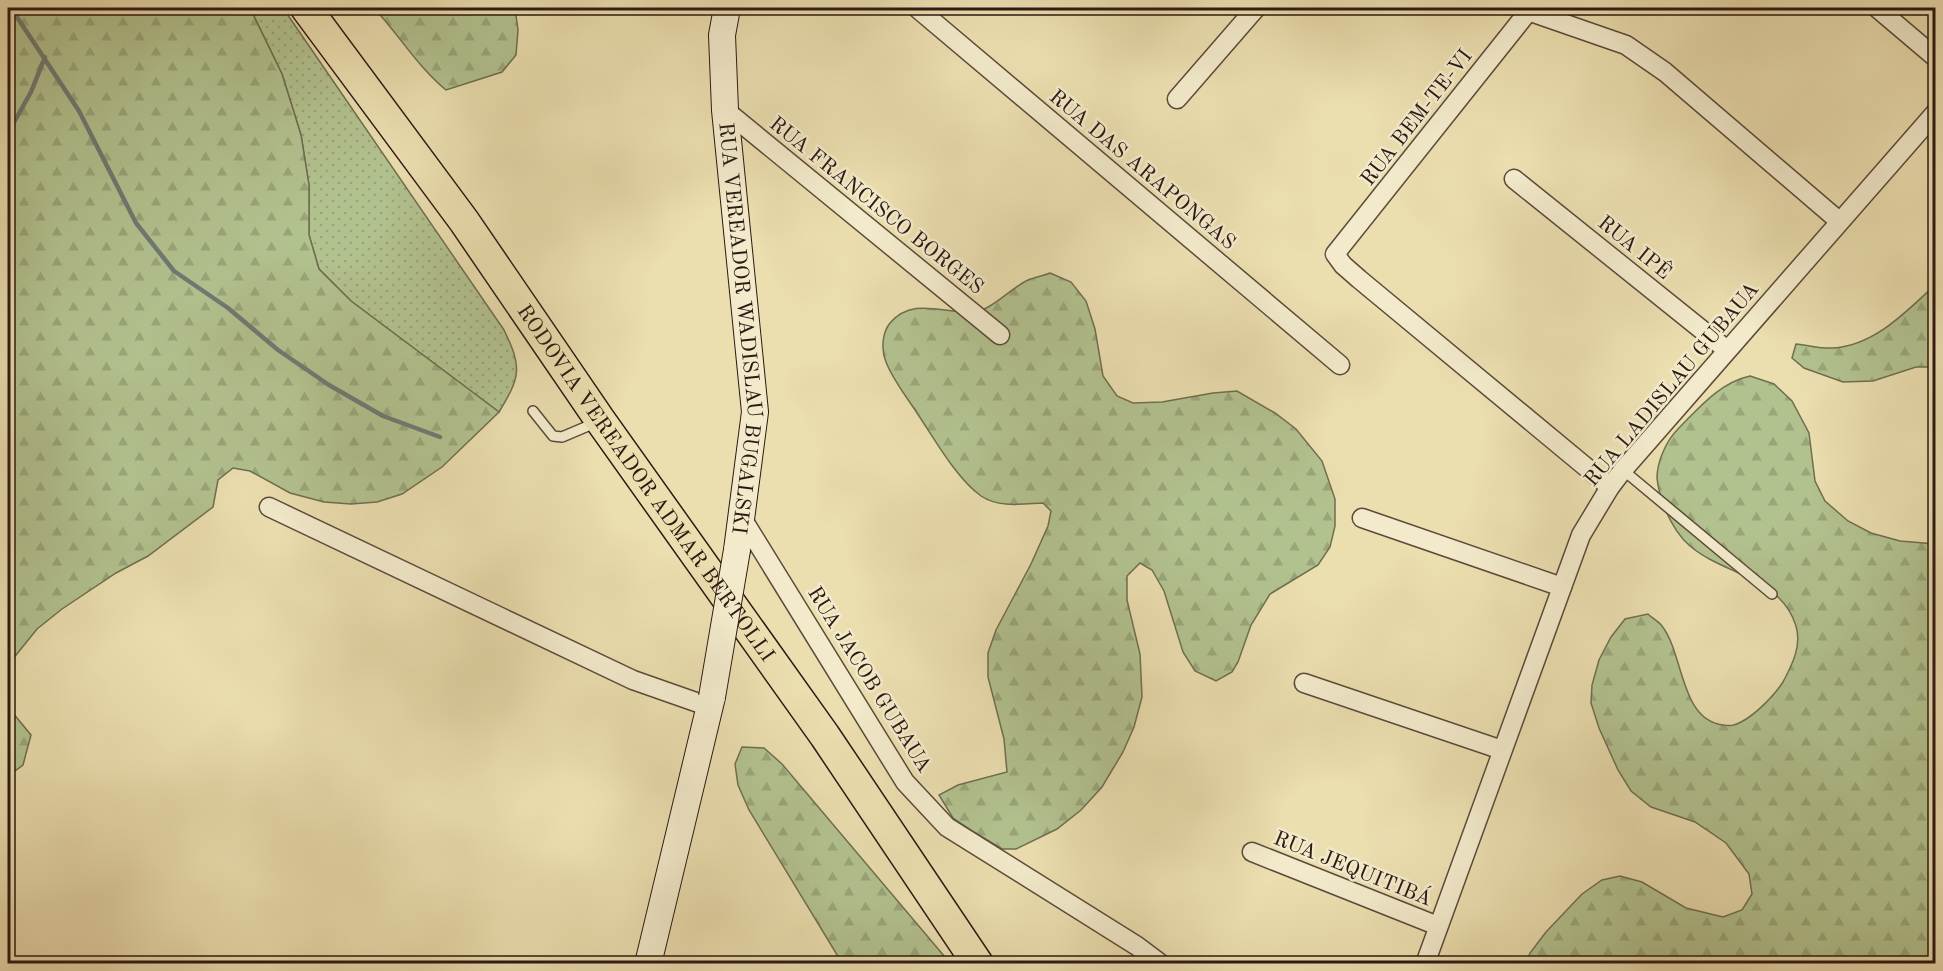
<svg xmlns="http://www.w3.org/2000/svg" width="1943" height="971" font-family="'Old Standard TT',serif">
	<defs>
		<pattern id="grass-dots" width="8" height="8" patternUnits="userSpaceOnUse" patternTransform="scale(1.5)"><rect width="8" height="8" fill="#b2c28f"/><path d="M2 2h.1M6 6h.1" fill="none" stroke="#99a67a" stroke-width="1.8" stroke-linecap="round"/></pattern>
		<pattern id="forest-firs" width="22" height="20" patternUnits="userSpaceOnUse" patternTransform="scale(1.5)"><rect width="22" height="20" fill="#b2c28f"/><path d="M5 1l3.5 6h-7zM16 11l3.5 6h-7z" fill="#99a67a"/></pattern>
	</defs>
	<rect width="100%" height="100%" fill="#ebdeaf"/>
	<filter id="stains"><feTurbulence type="fractalNoise" baseFrequency=".00333" numOctaves="4"/><feColorMatrix values="0 0 0 0 .2 0 0 0 0 .09 0 0 0 0 .02 0 0 0 .5 -.17"/></filter>
	<radialGradient id="worn" r=".72"><stop offset=".6" stop-color="#630" stop-opacity="0"/><stop offset="1" stop-color="#630" stop-opacity=".3"/></radialGradient>
	<path fill="url(#grass-dots)" stroke="#6f6e51" stroke-width="1.5" d="M250,8H283L504,330C522,367 521,376 499,412L351,301L319,269L309,235V185L301,135L282,74Z"/>
	<g fill="url(#forest-firs)" stroke="#6f6e51" stroke-width="1.5">
		<polygon points="8,8 250,8 282,74 301,135 309,185 309,235 319,269 351,301 499,412 442,467 402,494 377,502 351,504 324,502 290,493 250,471 233,468 218,480 213,507 148,556 116,573 62,609 37,629 8,665"/>
		<path d="M374,8H515L518,30L516,55L502,72L446,90C418,67 399,35 374,8Z"/>
		<path d="M1050,273L1071,282L1086,301L1095,329L1103,376L1117,396L1133,403L1162,402L1213,393L1237,391L1275,413L1296,429L1322,461L1335,499V526L1330,547L1318,565L1270,594L1251,625L1238,662L1232,672L1216,681L1195,671L1183,652L1164,591L1152,570L1140,563L1127,576V600L1140,654L1142,697L1134,727L1123,752L1102,787L1081,810L1057,829L1016,849H1002L974,832L953,818L939,795L958,785L1007,772L1004,739L988,677V653L996,630L1031,564L1048,526L1051,511L1043,503C1022,504 999,508 981,496C956,478 934,438 917,413C906,396 893,380 886,362C881,350 882,333 890,323C916,293 951,319 982,310C996,305 1013,287 1028,280C1035,277 1043,276 1050,273Z"/>
		<path d="M1935,285V367H1916L1873,381L1843,382L1804,368L1792,358L1796,344C1808,345 1821,349 1833,348C1874,346 1907,311 1935,285Z"/>
		<path d="M1750,376L1774,384L1792,401L1809,433L1815,481L1825,501L1848,521L1871,533L1900,541L1935,544V963L1526,964L1530,953L1546,932L1582,894L1602,880L1620,876L1642,882L1686,908L1723,917L1742,910L1752,894L1749,874L1726,843L1695,822L1651,807L1631,791L1618,770L1599,728L1591,703L1592,685L1599,660L1611,637L1625,619L1648,614C1652,618 1658,621 1662,626C1684,654 1680,720 1723,725C1731,726 1734,726 1741,722C1755,715 1774,696 1783,682C1792,665 1802,646 1796,626C1781,577 1724,575 1690,546C1678,536 1671,523 1665,509C1661,498 1658,490 1657,478C1657,462 1666,441 1678,429C1699,408 1719,383 1750,376Z"/>
		<polygon points="8,707 31,735 23,765 8,776"/>
		<polygon points="742,747 764,748 782,764 950,963 842,963 749,810 738,785 735,764"/>
	</g>
	<g fill="none" stroke-linecap="round" stroke-linejoin="round">
		<g stroke="#6f7a74" stroke-width="4.5">
			<polyline points="11,8 79,111 136,223 174,271 228,308 278,350 329,385 383,416 440,437"/>
			<polyline points="8,133 31,92 45,57"/>
		</g>
		<defs>
			<g id="service">
				<polyline points="533,411 553,436 562,437 595,423"/>
				<polyline points="1623,470 1772,594"/>
			</g>
			<g id="minor">
				<polyline points="917,8 1340,365"/>
				<polyline points="1522,8 1528,11 1626,45 1665,72 1839,221"/>
				<polyline points="1531,8 1335,254 1343,265 1359,279 1610,487"/>
				<polyline points="1877,8 1936,58"/>
				<polyline points="1177,99 1256,8"/>
				<polyline points="725,110 1000,335"/>
				<polyline points="1514,179 1727,350"/>
				<polyline points="269,507 633,680 710,707"/>
				<polyline points="742,518 905,782 947,827 1137,946 1161,964"/>
				<polyline points="1362,518 1562,587"/>
				<polyline points="1304,683 1502,750"/>
				<polyline points="1252,852 1438,926"/>
				<polyline points="1425,964 1581,535 1610,487 1623,470 1936,112"/>
			</g>
			<g id="secondary">
				<path id="s1" d="M727,8L722,35L725,110L755,412L737,550"/>
				<polyline points="648,964 712,697"/>
			</g>
			<g id="trunk">
				<path id="s2" d="M306,8L464,221L600,420L825,736L978,964"/>
			</g>
		</defs>
		<use href="#service" stroke="#5c4a3a" stroke-width="12"/>
		<use href="#minor" stroke="#5c4a3a" stroke-width="21"/>
		<use href="#secondary" stroke="#2c1913" stroke-width="28"/>
		<use href="#trunk" stroke="#2c1913" stroke-width="33"/>
		<use href="#service" stroke="#f2eacb" stroke-width="9"/>
		<use href="#minor" stroke="#f2eacb" stroke-width="18"/>
		<use href="#secondary" stroke="#f2eacb" stroke-width="26"/>
		<use href="#trunk" stroke="#ebdeaf" stroke-width="30"/>
		<defs>
			<polyline id="secondary-bridge" points="712,697 737,550"/>
		</defs>
		<use href="#secondary-bridge" stroke="#2c1913" stroke-width="28" stroke-linecap="butt"/>
		<use href="#secondary-bridge" stroke="#f2eacb" stroke-width="26"/>
	</g>
	<g text-anchor="middle" stroke-width="5" stroke-linejoin="round" paint-order="stroke">
		<g font-size="21" fill="#2c1913" stroke="#f2eacb">
			<text transform="translate(1416 117) rotate(-52)" y="7">RUA BEM-TE-VI</text>
			<text transform="translate(1143 169) rotate(40)" y="7">RUA DAS ARAPONGAS</text>
			<text transform="translate(877 205) rotate(39)" y="7">RUA FRANCISCO BORGES</text>
			<text transform="translate(1635 247) rotate(39)" y="7">RUA IPÊ</text>
			<text dy="7" stroke="none"><textPath href="#s1" startOffset="322">RUA VEREADOR WADISLAU BUGALSKI</textPath></text>
			<text transform="translate(1671 384) rotate(-50)" y="7">RUA LADISLAU GUBAUA</text>
			<text dy="7" stroke="none"><textPath href="#s2" startOffset="584">RODOVIA VEREADOR ADMAR BERTOLLI</textPath></text>
			<text transform="translate(870 679) rotate(58)" y="7">RUA JACOB GUBAUA</text>
			<text transform="translate(1353 868) rotate(22)" y="7">RUA JEQUITIBÁ</text>
		</g>
	</g>
	<rect width="1943" height="971" fill="none" stroke="#ebdeaf" stroke-width="30"/>
	<rect x="9" y="9" width="1925" height="953" fill="none" stroke="#2c1913" stroke-width="3"/>
	<rect x="15" y="15" width="1913" height="941" fill="none" stroke="#2c1913" stroke-width="1.5"/>
	<rect width="100%" height="100%" filter="url(#stains)"/>
	<rect width="100%" height="100%" fill="url(#worn)"/>
</svg>
